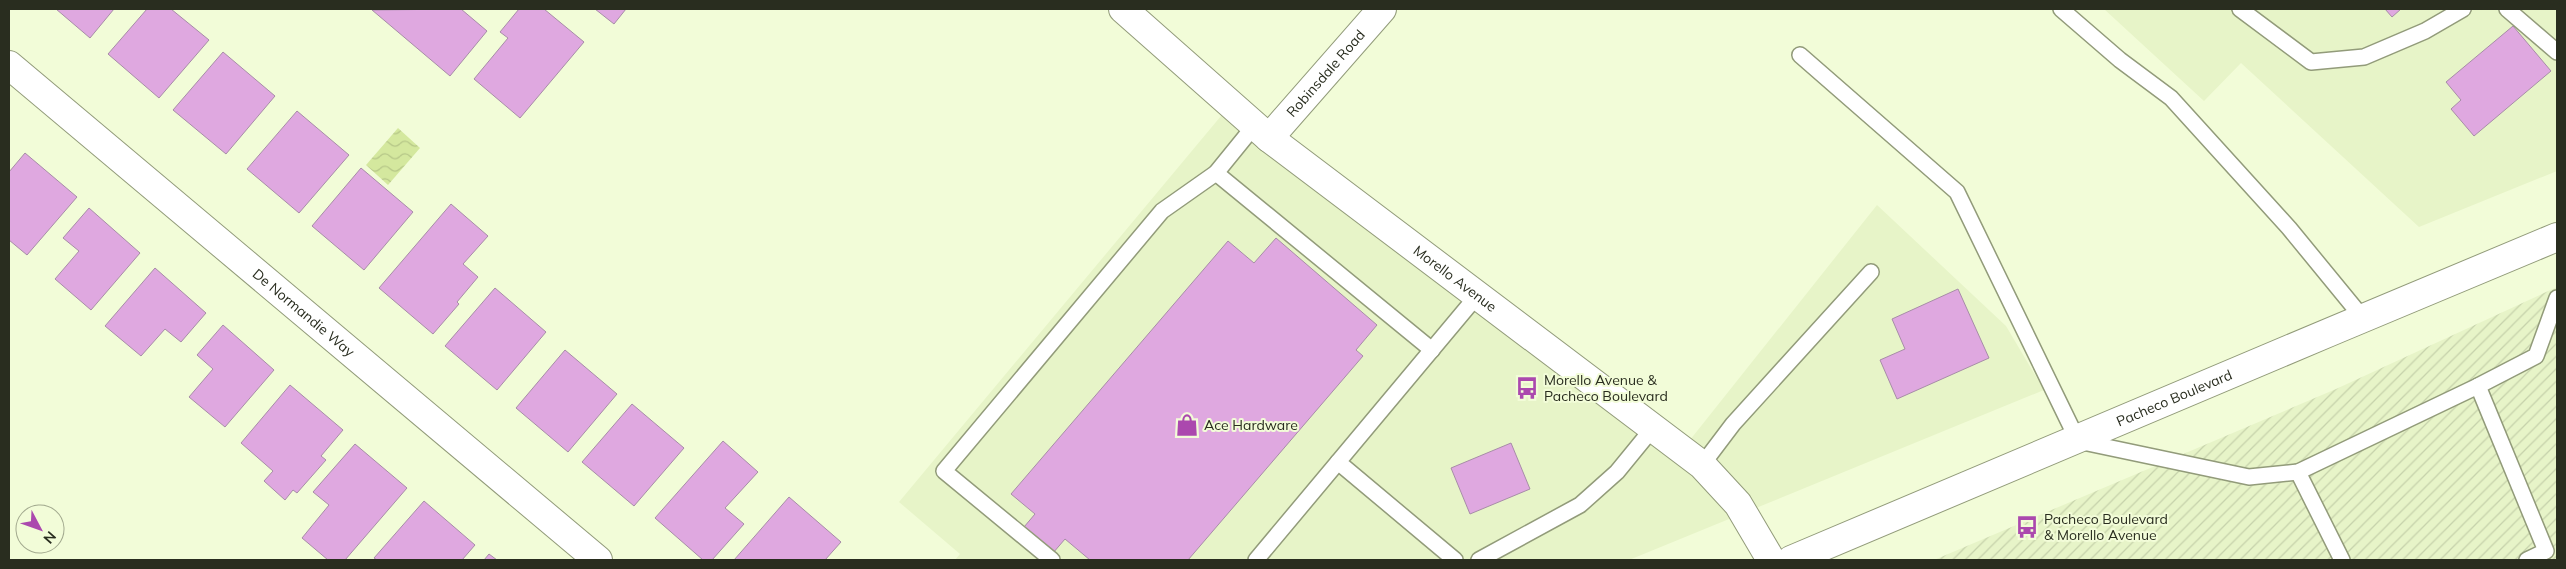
<svg xmlns="http://www.w3.org/2000/svg" width="2566" height="569" font-family="Mulish,sans-serif">
	<defs>
		<pattern id="industrial-furrows" width="10" height="10" patternUnits="userSpaceOnUse" patternTransform="scale(1.25)"><rect width="10" height="10" fill="#e7f4c8"/><path d="M-1 1l2-2M0 10L10 0M9 11l2-2" fill="none" stroke="#c6d2ab"/></pattern>
		<pattern id="water-waves" width="16" height="10" patternUnits="userSpaceOnUse" patternTransform="scale(1.25)"><rect width="16" height="10" fill="#d4e89e"/><path d="M0 5q4-4 8 0t8 0" fill="none" stroke="#b6c788"/></pattern>
	</defs>
	<rect width="100%" height="100%" fill="#f2fcd8"/>
	<g fill="#e7f4c8">
		<polygon points="2104,9 2557,9 2557,171 2419,227 2241,63 2204,101"/>
		<polygon points="1231,104 1682,450 1877,205 2006,326 2044,390 1629,560 955,560 960,554 899,502"/>
	</g>
	<polygon fill="url(#industrial-furrows)" points="2557,287 2557,560 1934,560 2336,389"/>
	<polygon fill="url(#water-waves)" points="398,128 420,148 388,185 366,165"/>
	<g fill="#dfa8e0" stroke="#a78da7">
		<polygon points="56,9 114,9 90,38"/>
		<polygon points="147,9 171,9 209,40 159,98 108,54"/>
		<polygon points="461,9 487,31 450,76 372,10"/>
		<polygon points="519,9 544,9 584,42 520,118 474,79 508,38 500,32"/>
		<polygon points="595,9 626,9 614,24"/>
		<polygon points="2385,9 2401,9 2392,17"/>
		<polygon points="2513,26 2551,71 2474,136 2451,109 2461,100 2446,82"/>
		<polygon points="223,52 275,96 226,154 173,110"/>
		<polygon points="297,111 349,155 299,213 247,169"/>
		<polygon points="25,153 77,197 27,255 9,240 9,172"/>
		<polygon points="361,168 413,212 364,270 312,226"/>
		<polygon points="451,204 488,236 463,264 478,277 457,302 459,304 433,334 379,288"/>
		<polygon points="89,208 140,253 91,310 55,279 79,251 63,238"/>
		<polygon points="1276,238 1377,325 1356,350 1363,356 1188,560 1090,560 1065,539 1053,553 1024,527 1035,514 1011,494 1228,241 1254,263"/>
		<polygon points="155,268 206,313 181,342 165,329 141,356 105,326"/>
		<polygon points="495,288 546,332 497,390 445,346"/>
		<polygon points="1958,289 1989,358 1897,399 1880,360 1905,349 1892,319"/>
		<polygon points="223,325 274,370 225,427 189,397 213,369 197,355"/>
		<polygon points="565,350 617,394 568,452 516,408"/>
		<polygon points="290,385 343,430 321,456 326,460 297,493 293,490 285,500 264,481 273,471 241,443"/>
		<polygon points="632,404 684,448 634,506 582,462"/>
		<polygon points="723,441 758,472 725,508 744,524 712,560 703,560 655,518"/>
		<polygon points="1511,443 1530,489 1470,514 1451,468"/>
		<polygon points="355,444 407,488 345,560 328,560 302,538 329,505 313,492"/>
		<polygon points="789,497 841,542 825,560 734,560"/>
		<polygon points="424,501 475,545 462,560 377,560 374,558"/>
		<polygon points="489,554 497,560 484,560"/>
	</g>
	<g fill="none" stroke-linecap="round" stroke-linejoin="round">
		<defs>
			<g id="service">
				<polyline points="2061,9 2120,60 2171,98 2289,228 2362,317"/>
				<polyline points="2240,9 2311,62 2364,57 2425,31 2463,9"/>
				<polyline points="2507,9 2557,52"/>
				<polyline points="1800,55 1957,192 2078,441 2249,477 2298,472 2478,386 2546,551 2527,560"/>
				<polyline points="1216,173 1432,350"/>
				<polyline points="2478,386 2536,356 2557,298"/>
				<polyline points="1702,465 1733,424 1871,272"/>
				<polyline points="2298,472 2342,560"/>
				<polyline points="1052,560 944,471 1162,211 1216,173 1255,125"/>
				<polyline points="1256,560 1338,462"/>
				<polyline points="1455,560 1338,462 1476,297"/>
				<polyline points="1479,560 1580,505 1617,472 1653,428"/>
			</g>
			<g id="minor">
				<path id="s1" d="M9,65L598,560"/>
				<path id="s2" d="M1269,138L1382,9"/>
			</g>
			<g id="tertiary">
				<path id="s3" d="M1123,9L1269,138L1702,465L1738,504L1771,560"/>
			</g>
			<g id="secondary">
				<path id="s4" d="M1791,560C2047,453 2301,343 2557,237"/>
			</g>
		</defs>
		<use href="#service" stroke="#929b7a" stroke-width="18"/>
		<use href="#minor" stroke="#929b7a" stroke-width="30"/>
		<use href="#tertiary" stroke="#929b7a" stroke-width="30"/>
		<use href="#secondary" stroke="#929b7a" stroke-width="30"/>
		<use href="#service" stroke="#fff" stroke-width="15"/>
		<use href="#minor" stroke="#fff" stroke-width="28"/>
		<use href="#tertiary" stroke="#fff" stroke-width="28"/>
		<use href="#secondary" stroke="#fff" stroke-width="28"/>
	</g>
	<defs>
		<symbol id="bus-bare" viewBox="-9 -9 18 18"><path d="M-5-6H5V4H4V6H2V4H-2V6H-4V4H-5ZM-3.5-4V0h7V-4ZM-3.5 1.2v1.5H-2V1.2ZM2 1.2v1.5H3.5V1.2Z" fill="#ab48ae" stroke="#f2fcd8" stroke-width="2.5" paint-order="stroke"/></symbol>
		<symbol id="shop-bare" viewBox="-9 -9 18 18"><path d="M-5-2.5h2.3a2.7 3.5 0 0 1 5.4 0H5L5.5 6h-11ZM-1.5-2.5h3a1.5 2.3 0 0 0-3 0Z" fill="#ab48ae" stroke="#f2fcd8" stroke-width="2.5" paint-order="stroke"/></symbol>
	</defs>
	<g fill-rule="evenodd">
		<use href="#bus-bare" x="1511" y="372" width="32" height="32"/>
		<use href="#shop-bare" x="1171" y="409" width="32" height="32"/>
		<use href="#bus-bare" x="2011" y="511" width="32" height="32"/>
	</g>
	<g text-anchor="middle" stroke-width="4" stroke-linejoin="round" paint-order="stroke">
		<g font-size="14" fill="#292d1f" stroke="#f2fcd8">
			<text dy="5" stroke="none"><textPath href="#s2" startOffset="86">Robinsdale Road</textPath></text>
			<text dy="5" stroke="none"><textPath href="#s3" startOffset="428">Morello Avenue</textPath></text>
			<text dy="5" stroke="none"><textPath href="#s1" startOffset="385">De Normandie Way</textPath></text>
			<text dy="5" stroke="none"><textPath href="#s4" startOffset="416">Pacheco Boulevard</textPath></text>
		</g>
		<g font-size="14" fill="#292d1f" stroke="#f2fcd8" text-anchor="start">
			<text x="1544" y="385">Morello Avenue &amp;<tspan x="1544" dy="16">Pacheco Boulevard</tspan></text>
			<text x="1204" y="430">Ace Hardware</text>
			<text x="2044" y="524">Pacheco Boulevard<tspan x="2044" dy="16">&amp; Morello Avenue</tspan></text>
		</g>
	</g>
	<rect width="2566" height="569" fill="none" stroke="#292d1f" stroke-width="20"/>
	<g transform="translate(40 529) rotate(131)"><circle r="24" fill="#f2fcd8" stroke="#a2a98e"/>
	<path d="M0-4L9 19L0 12L-9 19Z" fill="#ab48ae"/>
	<text y="-8" font-size="14" font-weight="bold" text-anchor="middle" fill="#292d1f">N</text>
	</g>
</svg>
